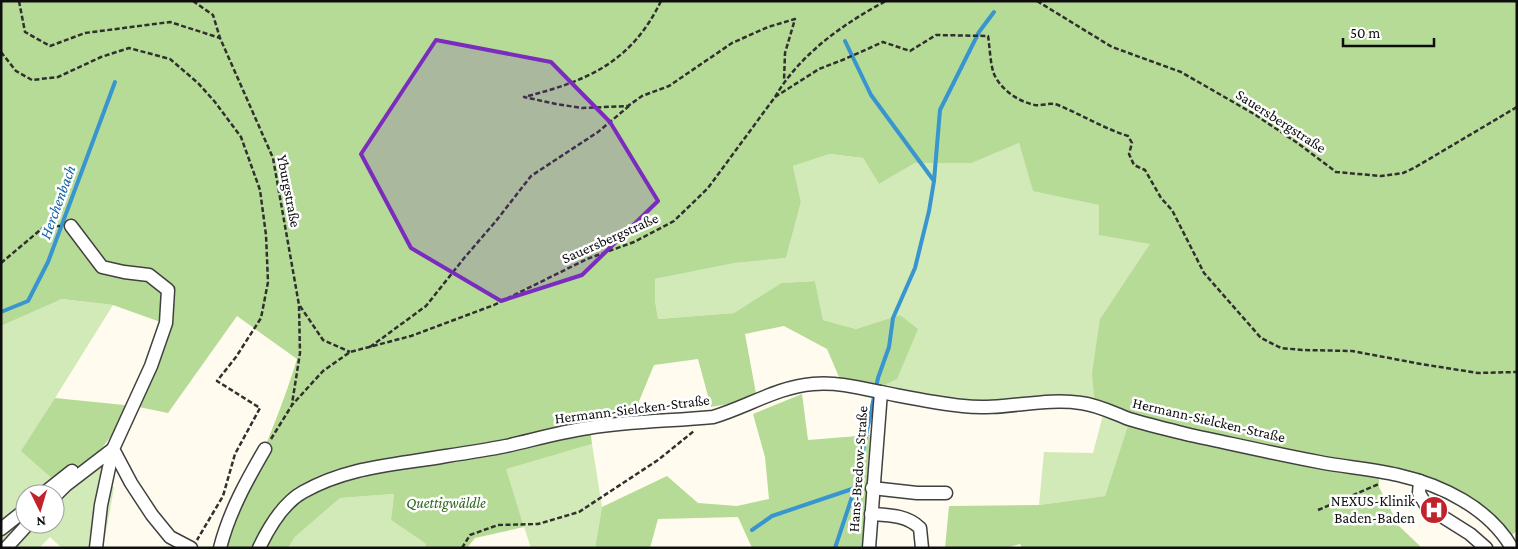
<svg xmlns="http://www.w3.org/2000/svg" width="1518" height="549" font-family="'Crimson Pro',serif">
	<rect width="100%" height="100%" fill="#fffbee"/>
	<g fill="#d2eab7" fill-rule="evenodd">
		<polygon points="1019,143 1033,190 1099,205 1151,244 1100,319 1095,406 988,407 881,392 901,315 856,329 823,320 815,281 781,283 734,313 658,319 655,300 655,279 735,263 786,258 801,202 793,166 830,154 863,158 879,184 915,163 972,163"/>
		<path d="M62,299L113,305L22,451L56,482L95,459L114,488L103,548H62L50,537L39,548H1V326ZM25,494H55V524H25Z"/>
		<polygon points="1103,415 1129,422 1105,496 1039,505 1044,452 1093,453"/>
		<polygon points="592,444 602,507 595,548 531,548 505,469"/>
		<polygon points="394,494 391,520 426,544 426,548 288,548 295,537 340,498"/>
	</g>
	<g fill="#b6db96">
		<path d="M1,1H1517V531L1507,539L1469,504L1379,472V487L1399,526L1422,548H1022L1020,544L1006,548H945L949,506L1039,505L1105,496L1130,419L1095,406L1092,374L1100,319L1150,244L1099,235V205L1033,191L1019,143L972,163H915L879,184L863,158L830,154L793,166L801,202L786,258L735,263L655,279V300L658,319L734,313L781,283L815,281L823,320L856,329L900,315L918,329L897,379L878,388L842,384L827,349L784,326L745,334L757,399L711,407L698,359L654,365L630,423L590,428L592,444L506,469L524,527L475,538L467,548H426V544L391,520L394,494L340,498L295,537L288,548H220C248,486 277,425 297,359L237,316L168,413L134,406L99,452L56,482L21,451L55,398L134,406L166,324L113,305L62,299L1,326Z"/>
		<polygon points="802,394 808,440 870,435 863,548 752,548 738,517 658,519 650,548 595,548 602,507 667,476 698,503 737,506 769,499 765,457 753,414"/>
	</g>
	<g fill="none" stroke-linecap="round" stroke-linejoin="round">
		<g stroke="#3895cf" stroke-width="4">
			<polyline points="845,41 871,95 934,181"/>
			<polyline points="1,312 28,301 48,262 115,82"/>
			<polyline points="752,530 772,516 855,488"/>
			<polyline points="835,548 855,488 878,378 889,347 893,318 915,268 929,211 934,181 940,110 979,32 994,12"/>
		</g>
		<defs>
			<g id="minor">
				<polyline points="71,226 102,267 124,272 149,275 168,290 166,323 151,366 113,449 131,483 152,515 170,537 191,548"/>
				<polyline points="1420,481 1419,493 1427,507 1470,534 1486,548"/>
				<polyline points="872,488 917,493 946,493"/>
				<polyline points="43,494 72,471"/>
				<polyline points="55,496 66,485 113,449 101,505 96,548"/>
				<path d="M871,514C888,515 907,515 920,528L922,548"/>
				<polyline points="1,529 25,510"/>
				<polyline points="6,548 28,524"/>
				<path d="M220,548C229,512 247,480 265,449"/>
				<path d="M259,548C269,527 283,503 303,492C349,466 396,465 446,456C466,453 486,450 506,446C533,440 560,432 588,428C629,421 671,421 713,417C747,407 777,387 813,384C836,382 857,387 880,392C907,397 935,403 963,406C1002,411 1043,397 1081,403C1098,405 1113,413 1129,419C1149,425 1170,430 1190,435C1233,444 1276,454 1319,462C1345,467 1372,469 1398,475C1442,485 1489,508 1512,548"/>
				<polyline points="869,548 881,392"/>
			</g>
		</defs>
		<use href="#minor" stroke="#414141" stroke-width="15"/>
		<g stroke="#303030" stroke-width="2.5" stroke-dasharray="5 2.5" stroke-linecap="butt">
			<polyline points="19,1 25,32 50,46 85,33 170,22 220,38"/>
			<polyline points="193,1 213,15 220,38 273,158 299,305 300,353 292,404"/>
			<path d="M661,1C631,63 587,81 524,97L556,104L582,108L628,106L642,96L669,86L732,43L768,27L795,19L785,53L784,81"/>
			<polyline points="1037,1 1112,47 1181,72 1254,114 1296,142 1336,172 1381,176 1403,173 1414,168 1517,107"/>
			<polyline points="1,52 16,71 32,80 58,77 101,57 129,48 170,59 198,83 215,102 241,137 260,190 266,235 268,282 261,318 236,357 217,381 260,408 235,454 223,496 197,540"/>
			<path d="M775,97L819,69L845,59L883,42L910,51L936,35L988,36C990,48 990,63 994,74C1001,90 1019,102 1035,105C1043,106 1051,102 1058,105C1082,115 1103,128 1128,136L1132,143L1129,154L1134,165L1145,170L1161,198L1172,210L1204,273L1261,338L1281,348L1302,350L1352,351L1421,364L1478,373L1517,372"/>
			<polyline points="1,263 45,226 60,226"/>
			<polyline points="300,306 323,340 350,352"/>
			<polyline points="370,347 426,306 465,257 496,221 531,176 598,132 629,106"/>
			<path d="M271,439L292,405L323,371L350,352L411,336L494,305L587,259L634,242L674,221L708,188L775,97C799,55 844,23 886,1"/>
			<polyline points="1318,510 1379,484"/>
			<polyline points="462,548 470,535 498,525 538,524 579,512 658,460 694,431"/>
		</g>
		<use href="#minor" stroke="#fff" stroke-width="12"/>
	</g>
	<path fill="#7b2cbf" fill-opacity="0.2" stroke="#7b2cbf" stroke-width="4" stroke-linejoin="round" d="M436,40L551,62L610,122L658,201L582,275L501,301L411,248L361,154Z"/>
	<defs>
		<symbol id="hospital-disc" viewBox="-11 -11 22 22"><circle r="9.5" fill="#c0232c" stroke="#fff"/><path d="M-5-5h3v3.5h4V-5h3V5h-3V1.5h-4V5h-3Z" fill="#fff"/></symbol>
	</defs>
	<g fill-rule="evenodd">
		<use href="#hospital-disc" x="1418" y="494" width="32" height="32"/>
	</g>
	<g text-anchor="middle" stroke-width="5" stroke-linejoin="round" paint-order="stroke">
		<g font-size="15" fill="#0e0e0e" stroke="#fff">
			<text transform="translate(1281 121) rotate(33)" y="5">Sauersbergstraße</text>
			<text transform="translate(289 191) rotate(79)" y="5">Yburgstraße</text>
			<text transform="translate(610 238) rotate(-24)" y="5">Sauersbergstraße</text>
			<text transform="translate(632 409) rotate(-7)" y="5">Hermann-Sielcken-Straße</text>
			<text transform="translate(1209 420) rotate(13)" y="5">Hermann-Sielcken-Straße</text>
			<text transform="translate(858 469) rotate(-86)" y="5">Hans-Bredow-Straße</text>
		</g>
		<g font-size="15" fill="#0e0e0e" stroke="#fff" text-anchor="end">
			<text x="1415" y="506">NEXUS-Klinik<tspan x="1415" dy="17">Baden-Baden</tspan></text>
		</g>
		<g font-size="15" font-style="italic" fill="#2d671d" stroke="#fff">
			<text x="446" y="508">Quettigwäldle</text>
		</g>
		<g font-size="16" font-style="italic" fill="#1566a2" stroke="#fff">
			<text transform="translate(57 202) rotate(-70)" y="6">Herchenbach</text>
		</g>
	</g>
	<rect width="1518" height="549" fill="none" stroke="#0e0e0e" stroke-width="5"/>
	<g transform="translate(40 509) rotate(175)"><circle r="24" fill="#ffffff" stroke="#9f9f9f"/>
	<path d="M0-4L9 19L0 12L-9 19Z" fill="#c0232c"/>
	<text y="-8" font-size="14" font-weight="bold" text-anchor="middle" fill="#0e0e0e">N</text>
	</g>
	<path d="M1343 38v8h91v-8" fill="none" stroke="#0e0e0e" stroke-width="2.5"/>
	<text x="1350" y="38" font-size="15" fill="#0e0e0e" stroke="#ffffff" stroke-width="4" paint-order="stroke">50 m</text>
</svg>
